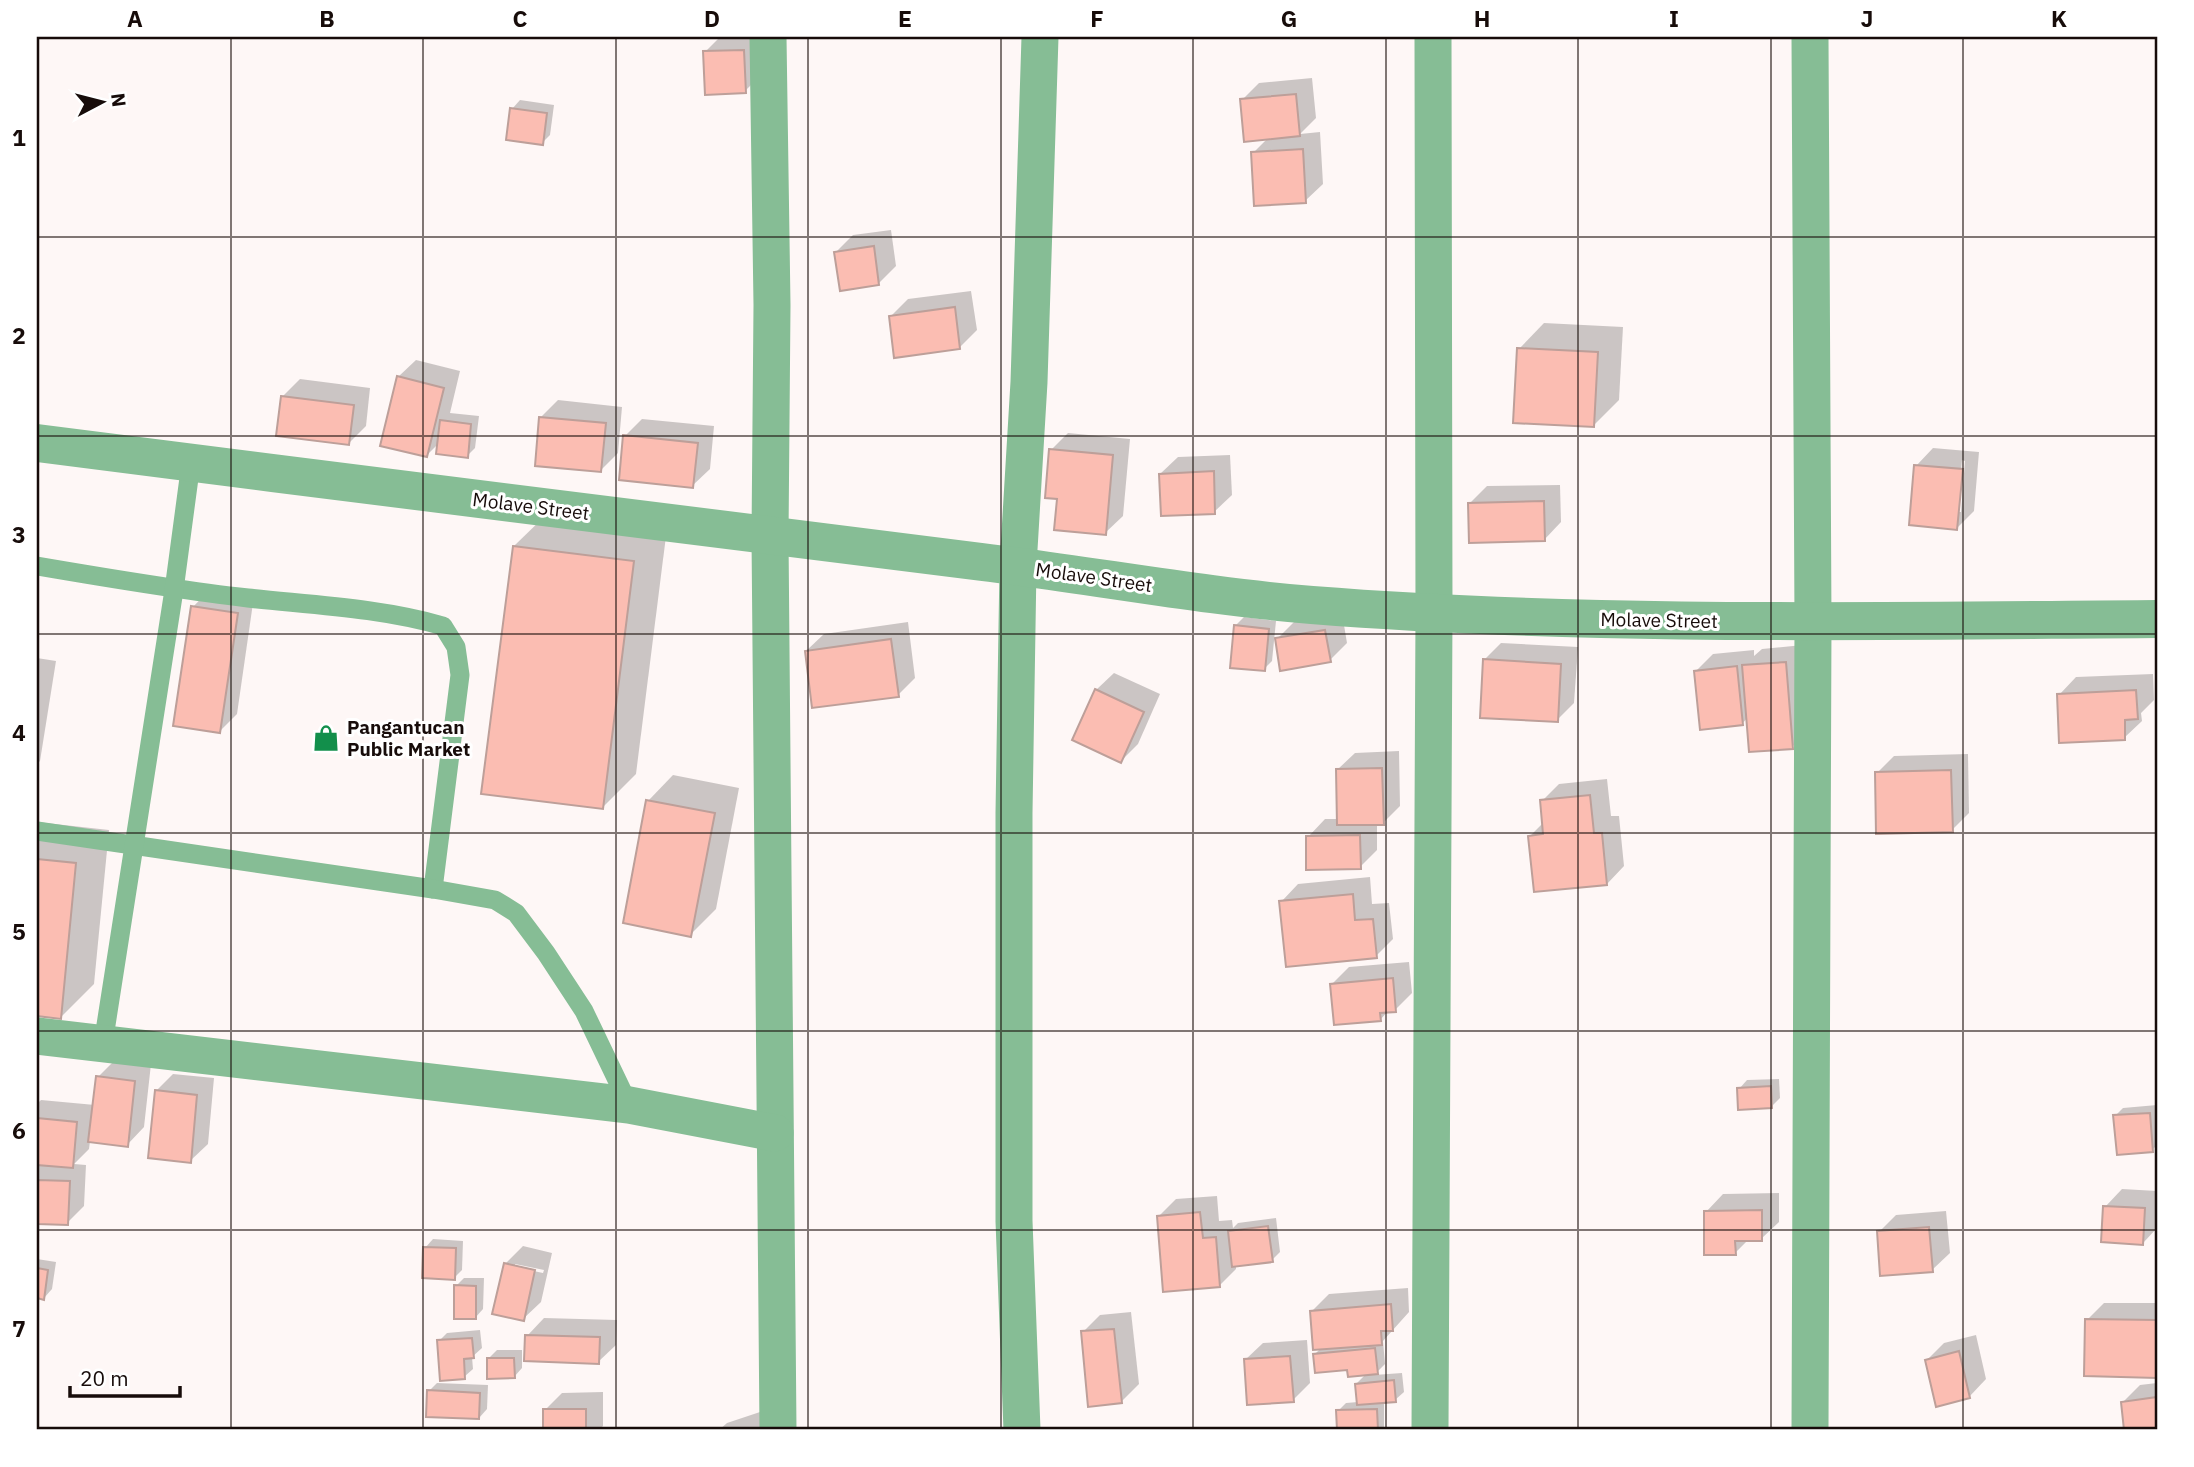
<svg xmlns="http://www.w3.org/2000/svg" width="2194" height="1467" font-family="'IBM Plex Sans',sans-serif">
	<rect width="100%" height="100%" fill="#fef7f6"/>
	<g fill="#0003" fill-rule="evenodd">
		<polygon points="720,37 760,37 762,74 745,91 705,52"/>
		<polygon points="1312,78 1316,118 1300,134 1320,132 1323,184 1305,201 1253,153 1268,138 1242,100 1259,83"/>
		<polygon points="520,100 554,105 550,135 542,143 512,109"/>
		<polygon points="891,230 896,266 879,283 836,252 853,235"/>
		<polygon points="971,291 977,330 960,347 891,316 908,299"/>
		<polygon points="1544,323 1623,327 1619,400 1593,426 1519,349"/>
		<polygon points="416,360 460,371 450,413 479,416 475,448 467,456 440,442 426,456 398,377"/>
		<polygon points="300,379 370,388 366,426 349,443 283,396"/>
		<polygon points="558,400 622,407 618,453 601,470 541,417"/>
		<polygon points="642,419 714,426 710,469 692,486 625,436"/>
		<polygon points="1068,433 1130,439 1123,516 1105,533 1059,497 1051,450"/>
		<path d="M1933,448L1979,452L1974,511L1957,528L1916,466ZM1962,460L1965,461L1961,512H1957Z"/>
		<polygon points="1230,455 1232,495 1214,512 1160,474 1178,457"/>
		<polygon points="1560,485 1561,522 1544,540 1469,504 1487,486"/>
		<polygon points="548,513 667,528 636,774 602,808 514,546"/>
		<polygon points="210,589 254,596 237,714 219,732 193,607"/>
		<polygon points="1342,613 1347,643 1330,660 1277,639 1294,622"/>
		<polygon points="1244,617 1276,621 1272,661 1264,669 1235,626"/>
		<polygon points="908,622 915,678 898,695 806,651 824,634"/>
		<polygon points="1501,643 1578,647 1574,703 1557,720 1484,660"/>
		<polygon points="1803,645 1809,730 1792,747 1748,717 1742,724 1696,671 1713,654 1754,650 1754,656 1762,649"/>
		<polygon points="37,658 56,661 40,761 37,764"/>
		<polygon points="1114,673 1160,694 1138,744 1121,761 1096,690"/>
		<polygon points="2153,674 2154,700 2141,713 2142,721 2124,738 2059,695 2076,677"/>
		<polygon points="1399,751 1400,806 1383,823 1377,823 1377,850 1360,867 1308,837 1325,819 1339,819 1337,770 1355,753"/>
		<polygon points="1968,754 1969,813 1952,830 1877,773 1894,756"/>
		<polygon points="673,775 739,788 716,909 690,935 648,801"/>
		<polygon points="1607,779 1611,816 1619,816 1624,866 1607,884 1530,836 1544,822 1542,801 1559,784"/>
		<polygon points="37,822 109,830 94,984 60,1018 37,1014"/>
		<polygon points="1370,877 1372,904 1389,903 1393,939 1376,956 1281,902 1298,884"/>
		<polygon points="1409,962 1412,993 1395,1010 1389,1010 1380,1020 1332,984 1349,967"/>
		<polygon points="115,1060 151,1064 144,1127 127,1145 90,1141 89,1149 74,1164 86,1165 84,1206 67,1223 37,1222 37,1167 40,1163 37,1163 37,1104 41,1100 95,1105 98,1077"/>
		<polygon points="173,1074 214,1078 208,1144 190,1161 156,1091"/>
		<polygon points="1779,1079 1780,1098 1772,1106 1739,1089 1747,1080"/>
		<polygon points="2157,1105 2157,1145 2152,1150 2115,1116 2123,1108"/>
		<polygon points="2122,1189 2157,1191 2157,1228 2143,1243 2105,1207"/>
		<polygon points="1779,1193 1779,1222 1761,1239 1749,1239 1735,1253 1706,1212 1723,1194"/>
		<polygon points="1217,1196 1219,1221 1232,1220 1233,1228 1238,1223 1276,1218 1280,1252 1272,1260 1236,1265 1236,1269 1219,1286 1159,1216 1176,1199"/>
		<polygon points="1946,1211 1950,1253 1932,1270 1879,1232 1896,1215"/>
		<polygon points="433,1239 463,1241 462,1270 454,1278 425,1248"/>
		<path d="M523,1246L552,1253L541,1302L523,1319L505,1264ZM515,1264L544,1270L543,1273L515,1267Z"/>
		<polygon points="37,1259 56,1262 52,1289 44,1298 37,1297"/>
		<polygon points="464,1278 484,1278 483,1309 475,1318 456,1286"/>
		<polygon points="1408,1288 1409,1312 1383,1341 1385,1364 1374,1375 1402,1373 1404,1392 1395,1400 1384,1401 1384,1430 1339,1430 1338,1411 1346,1403 1358,1402 1356,1384 1367,1373 1315,1354 1322,1347 1312,1311 1329,1294"/>
		<polygon points="2104,1303 2157,1303 2157,1376 2086,1374 2087,1320"/>
		<polygon points="1131,1312 1139,1384 1122,1401 1083,1332 1100,1315"/>
		<polygon points="544,1318 617,1320 616,1345 598,1362 527,1336"/>
		<polygon points="480,1330 482,1348 472,1357 473,1369 464,1377 439,1341 447,1333"/>
		<polygon points="1976,1335 1986,1379 1969,1397 1927,1360 1944,1343"/>
		<polygon points="1307,1340 1310,1383 1293,1400 1245,1360 1263,1343"/>
		<polygon points="497,1350 522,1350 522,1368 514,1377 488,1359"/>
		<polygon points="437,1383 488,1385 487,1409 479,1418 429,1391"/>
		<polygon points="2157,1383 2157,1429 2126,1430 2123,1402 2140,1385"/>
		<polygon points="603,1392 603,1426 599,1430 545,1430 545,1410 562,1393"/>
		<polygon points="760,1412 766,1430 719,1430 727,1423"/>
	</g>
	<g fill="#fbbdb2" stroke="#bd9f99" stroke-width="2">
		<polygon points="744,50 746,93 705,95 703,51"/>
		<polygon points="1296,94 1300,136 1244,142 1240,99"/>
		<polygon points="510,108 547,113 543,145 506,140"/>
		<polygon points="1303,149 1306,203 1254,206 1251,152"/>
		<polygon points="874,246 879,285 840,291 834,252"/>
		<polygon points="955,307 960,349 894,358 889,316"/>
		<polygon points="1517,348 1598,352 1594,427 1513,423"/>
		<polygon points="397,376 444,388 427,457 380,446"/>
		<polygon points="281,396 354,405 349,445 276,436"/>
		<polygon points="539,417 606,423 601,472 535,466"/>
		<polygon points="440,420 471,424 468,458 436,454"/>
		<polygon points="623,435 698,443 693,488 619,480"/>
		<polygon points="1049,449 1113,455 1106,535 1054,530 1057,499 1045,498"/>
		<polygon points="1914,465 1963,469 1957,530 1909,525"/>
		<polygon points="1214,471 1215,514 1161,516 1159,474"/>
		<polygon points="1544,501 1545,541 1469,543 1468,503"/>
		<polygon points="513,546 634,561 603,809 481,794"/>
		<polygon points="191,606 238,613 220,733 173,726"/>
		<polygon points="1234,625 1269,629 1265,671 1230,668"/>
		<polygon points="1325,630 1331,662 1280,671 1275,638"/>
		<polygon points="891,639 899,697 812,708 805,651"/>
		<polygon points="1483,659 1561,664 1558,722 1480,718"/>
		<polygon points="1786,662 1793,749 1749,752 1742,665"/>
		<polygon points="1737,666 1743,725 1700,730 1694,671"/>
		<polygon points="1095,689 1144,712 1121,763 1072,740"/>
		<polygon points="2136,690 2138,719 2125,720 2125,740 2059,743 2057,694"/>
		<polygon points="1382,768 1384,825 1337,825 1336,769"/>
		<polygon points="1951,770 1953,832 1876,834 1875,772"/>
		<polygon points="1590,795 1594,833 1602,833 1607,885 1534,892 1528,836 1543,834 1540,800"/>
		<polygon points="646,800 715,813 691,937 623,923"/>
		<polygon points="1360,835 1361,869 1306,870 1306,836"/>
		<polygon points="37,859 76,863 61,1019 37,1016"/>
		<polygon points="1353,894 1355,920 1373,919 1377,958 1286,967 1279,901"/>
		<polygon points="1393,978 1396,1012 1380,1013 1381,1021 1334,1025 1330,984"/>
		<polygon points="96,1076 135,1081 128,1147 88,1142"/>
		<polygon points="1771,1086 1772,1108 1738,1110 1737,1088"/>
		<polygon points="155,1090 197,1095 191,1163 148,1158"/>
		<polygon points="2150,1113 2153,1152 2117,1155 2113,1115"/>
		<polygon points="37,1118 77,1122 73,1168 37,1165"/>
		<polygon points="37,1180 70,1181 68,1225 37,1224"/>
		<polygon points="2103,1206 2145,1208 2143,1245 2101,1242"/>
		<polygon points="1762,1210 1762,1241 1735,1241 1736,1255 1704,1255 1704,1211"/>
		<polygon points="1200,1212 1203,1238 1216,1237 1220,1287 1163,1292 1157,1216"/>
		<polygon points="1268,1226 1273,1262 1232,1267 1228,1231"/>
		<polygon points="1929,1227 1933,1272 1880,1276 1877,1231"/>
		<polygon points="423,1247 456,1248 455,1280 422,1278"/>
		<polygon points="504,1263 535,1270 524,1321 492,1314"/>
		<polygon points="37,1268 48,1270 44,1300 37,1298"/>
		<polygon points="454,1285 476,1286 476,1319 454,1319"/>
		<polygon points="1391,1304 1393,1331 1381,1331 1382,1345 1313,1350 1310,1311"/>
		<polygon points="2085,1319 2157,1320 2157,1378 2084,1376"/>
		<polygon points="1114,1329 1122,1403 1088,1407 1081,1331"/>
		<polygon points="525,1335 600,1337 599,1364 524,1361"/>
		<polygon points="472,1338 474,1358 464,1359 465,1379 440,1381 437,1340"/>
		<polygon points="1375,1348 1378,1374 1348,1377 1347,1370 1315,1373 1313,1354"/>
		<polygon points="1959,1351 1970,1398 1936,1407 1925,1360"/>
		<polygon points="1290,1356 1294,1402 1247,1405 1244,1359"/>
		<polygon points="487,1358 514,1358 515,1378 487,1379"/>
		<polygon points="1394,1380 1396,1402 1357,1405 1355,1384"/>
		<polygon points="427,1390 480,1393 479,1419 426,1417"/>
		<polygon points="2157,1397 2157,1430 2124,1430 2121,1402"/>
		<rect x="543" y="1409" width="43" height="21"/>
		<polygon points="1377,1409 1378,1430 1337,1430 1336,1410"/>
	</g>
	<g fill="none" stroke-linecap="round" stroke-linejoin="round">
		<g stroke="#86bd95" stroke-width="19">
			<path d="M37,566C107,578 177,590 248,598C312,605 381,608 443,626L456,647L460,675L433,889"/>
			<polyline points="37,831 433,889 495,900 516,913 546,953 584,1011 629,1105"/>
			<polyline points="103,1044 174,590 191,463"/>
		</g>
		<g stroke="#86bd95" stroke-width="37">
			<polyline points="768,37 772,305 770,537 778,1430"/>
			<polyline points="37,1036 629,1105 775,1133"/>
			<polyline points="1022,1430 1014,1221 1014,813 1018,566 1029,382 1040,37"/>
			<polyline points="1430,1430 1434,613 1433,37"/>
			<polyline points="1810,1430 1813,622 1810,37"/>
		</g>
		<path stroke="#86bd95" stroke-width="38" d="M37,443C352,483 667,524 982,562C1092,575 1201,596 1312,605C1593,627 1875,621 2157,619"/>
	</g>
	<path fill="none" stroke="#170c0a" stroke-width="2" stroke-opacity="0.55" d="M231,37V1430M423,37V1430M616,37V1430M808,37V1430M1001,37V1430M1193,37V1430M1386,37V1430M1578,37V1430M1771,37V1430M1963,37V1430M37,237H2157M37,436H2157M37,634H2157M37,833H2157M37,1031H2157M37,1230H2157"/>
	<defs>
		<symbol id="shop-bare" viewBox="-9 -9 18 18"><path d="M-5-2.5h2.3a2.7 3.5 0 0 1 5.4 0H5L5.5 6h-11ZM-1.5-2.5h3a1.5 2.3 0 0 0-3 0Z" fill="#128f4b" stroke="#fff" stroke-width="2.5" paint-order="stroke"/></symbol>
	</defs>
	<g fill-rule="evenodd">
		<use href="#shop-bare" x="307" y="719" width="38" height="38"/>
	</g>
	<g text-anchor="middle" stroke-width="6" stroke-linejoin="round" paint-order="stroke">
		<g font-size="19" fill="#170c0a" stroke="#fff">
			<text transform="translate(531 506) rotate(7)" y="7">Molave Street</text>
			<text transform="translate(1094 577) rotate(8)" y="7">Molave Street</text>
			<text transform="translate(1659 620) rotate(1)" y="7">Molave Street</text>
		</g>
		<g font-size="19" font-weight="bold" fill="#170c0a" stroke="#fff" text-anchor="start">
			<text x="347" y="734">Pangantucan<tspan x="347" dy="22">Public Market</tspan></text>
		</g>
	</g>
	<rect width="2194" height="1467" fill="none" stroke="#ffffff" stroke-width="77"/>
	<g transform="translate(102 102) rotate(83)" stroke="#ffffff" stroke-width="5" paint-order="stroke">
	<path d="M0-5L12 26L0 18L-12 26Z" fill="#170c0a"/>
	<text y="-10" font-size="19" font-weight="bold" text-anchor="middle" fill="#170c0a">N</text>
	</g>
	<path d="M70 1386v10h110v-10" fill="none" stroke="#170c0a" stroke-width="3.5"/>
	<text x="80" y="1386" font-size="21" fill="#170c0a" stroke="#ffffff" stroke-width="5" paint-order="stroke">20 m</text>
	<rect x="38" y="38" width="2118" height="1390" fill="none" stroke="#170c0a" stroke-width="2.5"/>
	<g font-size="23" text-anchor="middle" font-weight="bold" fill="#170c0a">
		<text x="135" y="27">A</text>
		<text x="327" y="27">B</text>
		<text x="520" y="27">C</text>
		<text x="712" y="27">D</text>
		<text x="905" y="27">E</text>
		<text x="1097" y="27">F</text>
		<text x="1289" y="27">G</text>
		<text x="1482" y="27">H</text>
		<text x="1674" y="27">I</text>
		<text x="1867" y="27">J</text>
		<text x="2059" y="27">K</text>
		<text x="19" y="146">1</text>
		<text x="19" y="344">2</text>
		<text x="19" y="543">3</text>
		<text x="19" y="741">4</text>
		<text x="19" y="940">5</text>
		<text x="19" y="1139">6</text>
		<text x="19" y="1337">7</text>
	</g>
</svg>
